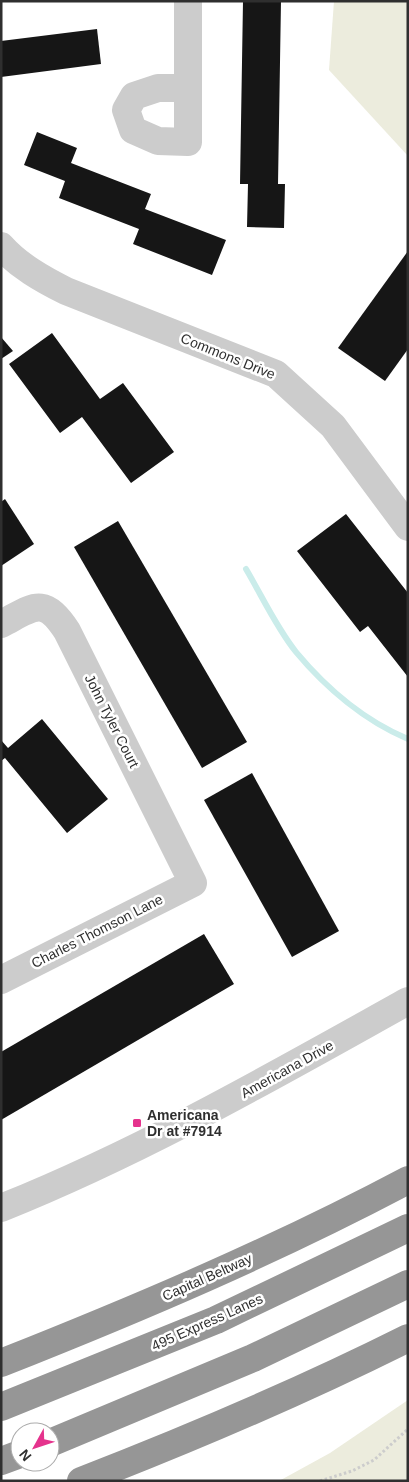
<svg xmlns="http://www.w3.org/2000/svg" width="409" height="1482" font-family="Helvetica,sans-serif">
	<rect width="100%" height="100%" fill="#fff"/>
	<g fill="#ececdd">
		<polygon points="334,1 408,1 408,156 329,70"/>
		<polygon points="408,1400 408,1481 279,1481 330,1453"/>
	</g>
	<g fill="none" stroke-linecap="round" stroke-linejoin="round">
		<path stroke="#caecea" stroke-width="6" d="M246,569C262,596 276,627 296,652C326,688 365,721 408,739"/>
	</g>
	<g fill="#161616">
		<polygon points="243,1 281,1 278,184 285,184 284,228 247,227 248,184 240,184"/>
		<polygon points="97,29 101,64 1,77 1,41"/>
		<polygon points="37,132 77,148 71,163 151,194 145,209 226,240 212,275 133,244 139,229 59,198 65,181 24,165"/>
		<polygon points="408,251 408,349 385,381 338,348"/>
		<polygon points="52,333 100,399 123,383 174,452 131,483 82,417 60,433 9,364"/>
		<polygon points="1,337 13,351 1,359"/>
		<polygon points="5,499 34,544 1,566 1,502"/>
		<polygon points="346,514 408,593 408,677 368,626 360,632 297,551"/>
		<polygon points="118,521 247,742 202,768 74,547"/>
		<polygon points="42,719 108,799 67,833 5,758 1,761 1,740 8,748"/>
		<polygon points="252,773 339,931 292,957 204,800"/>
		<polygon points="204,934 234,984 1,1120 1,1052"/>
	</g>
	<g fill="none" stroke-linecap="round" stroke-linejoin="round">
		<polyline stroke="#ccc" stroke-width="3" stroke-dasharray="2.5 2.5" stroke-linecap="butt" points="320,1481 352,1471 374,1460 408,1429"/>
		<g stroke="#ccc" stroke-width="28">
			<polyline points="188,88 158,88 134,96 126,110 133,130 158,141 188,142 188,1"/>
			<path d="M1,246C19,266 42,279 66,291L276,374L333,426L408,527"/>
			<path d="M1,624C34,607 43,595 67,631L193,883L1,980"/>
			<path d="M1,1208C143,1151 275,1075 408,1001"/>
		</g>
		<g stroke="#969696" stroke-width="28">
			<path d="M1,1363C140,1308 276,1250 408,1180"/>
			<polyline points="1,1407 216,1320 408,1228"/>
			<polyline points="50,1443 253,1358 408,1284"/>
			<polyline points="1,1461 20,1454"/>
			<path d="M81,1481C192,1438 302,1391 408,1338"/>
		</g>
	</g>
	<rect fill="#e5338d" stroke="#fff" stroke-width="2" x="132" y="1118" width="10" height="10" rx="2.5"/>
	<g text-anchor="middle" stroke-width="5" stroke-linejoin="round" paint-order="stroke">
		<g font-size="14" fill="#2f2f2f" stroke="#fff">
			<text transform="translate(228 356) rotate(22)" y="5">Commons Drive</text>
			<text transform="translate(112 721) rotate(63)" y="5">John Tyler Court</text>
			<text transform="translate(97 931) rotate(-27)" y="5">Charles Thomson Lane</text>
			<text transform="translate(287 1069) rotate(-29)" y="5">Americana Drive</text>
			<text transform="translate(207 1277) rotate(-24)" y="5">Capital Beltway</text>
			<text transform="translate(207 1322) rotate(-24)" y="5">495 Express Lanes</text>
		</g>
		<g font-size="14" font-weight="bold" fill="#2f2f2f" stroke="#fff" text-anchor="start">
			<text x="147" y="1120">Americana<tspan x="147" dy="16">Dr at #7914</tspan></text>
		</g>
	</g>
	<rect width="409" height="1482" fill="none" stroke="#2f2f2f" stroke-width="5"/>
	<g transform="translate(35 1447) rotate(230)"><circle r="24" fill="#ffffff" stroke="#acacac"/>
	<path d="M0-4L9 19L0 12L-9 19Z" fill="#e5338d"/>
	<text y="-8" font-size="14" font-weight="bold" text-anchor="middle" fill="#2f2f2f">N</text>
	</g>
</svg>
